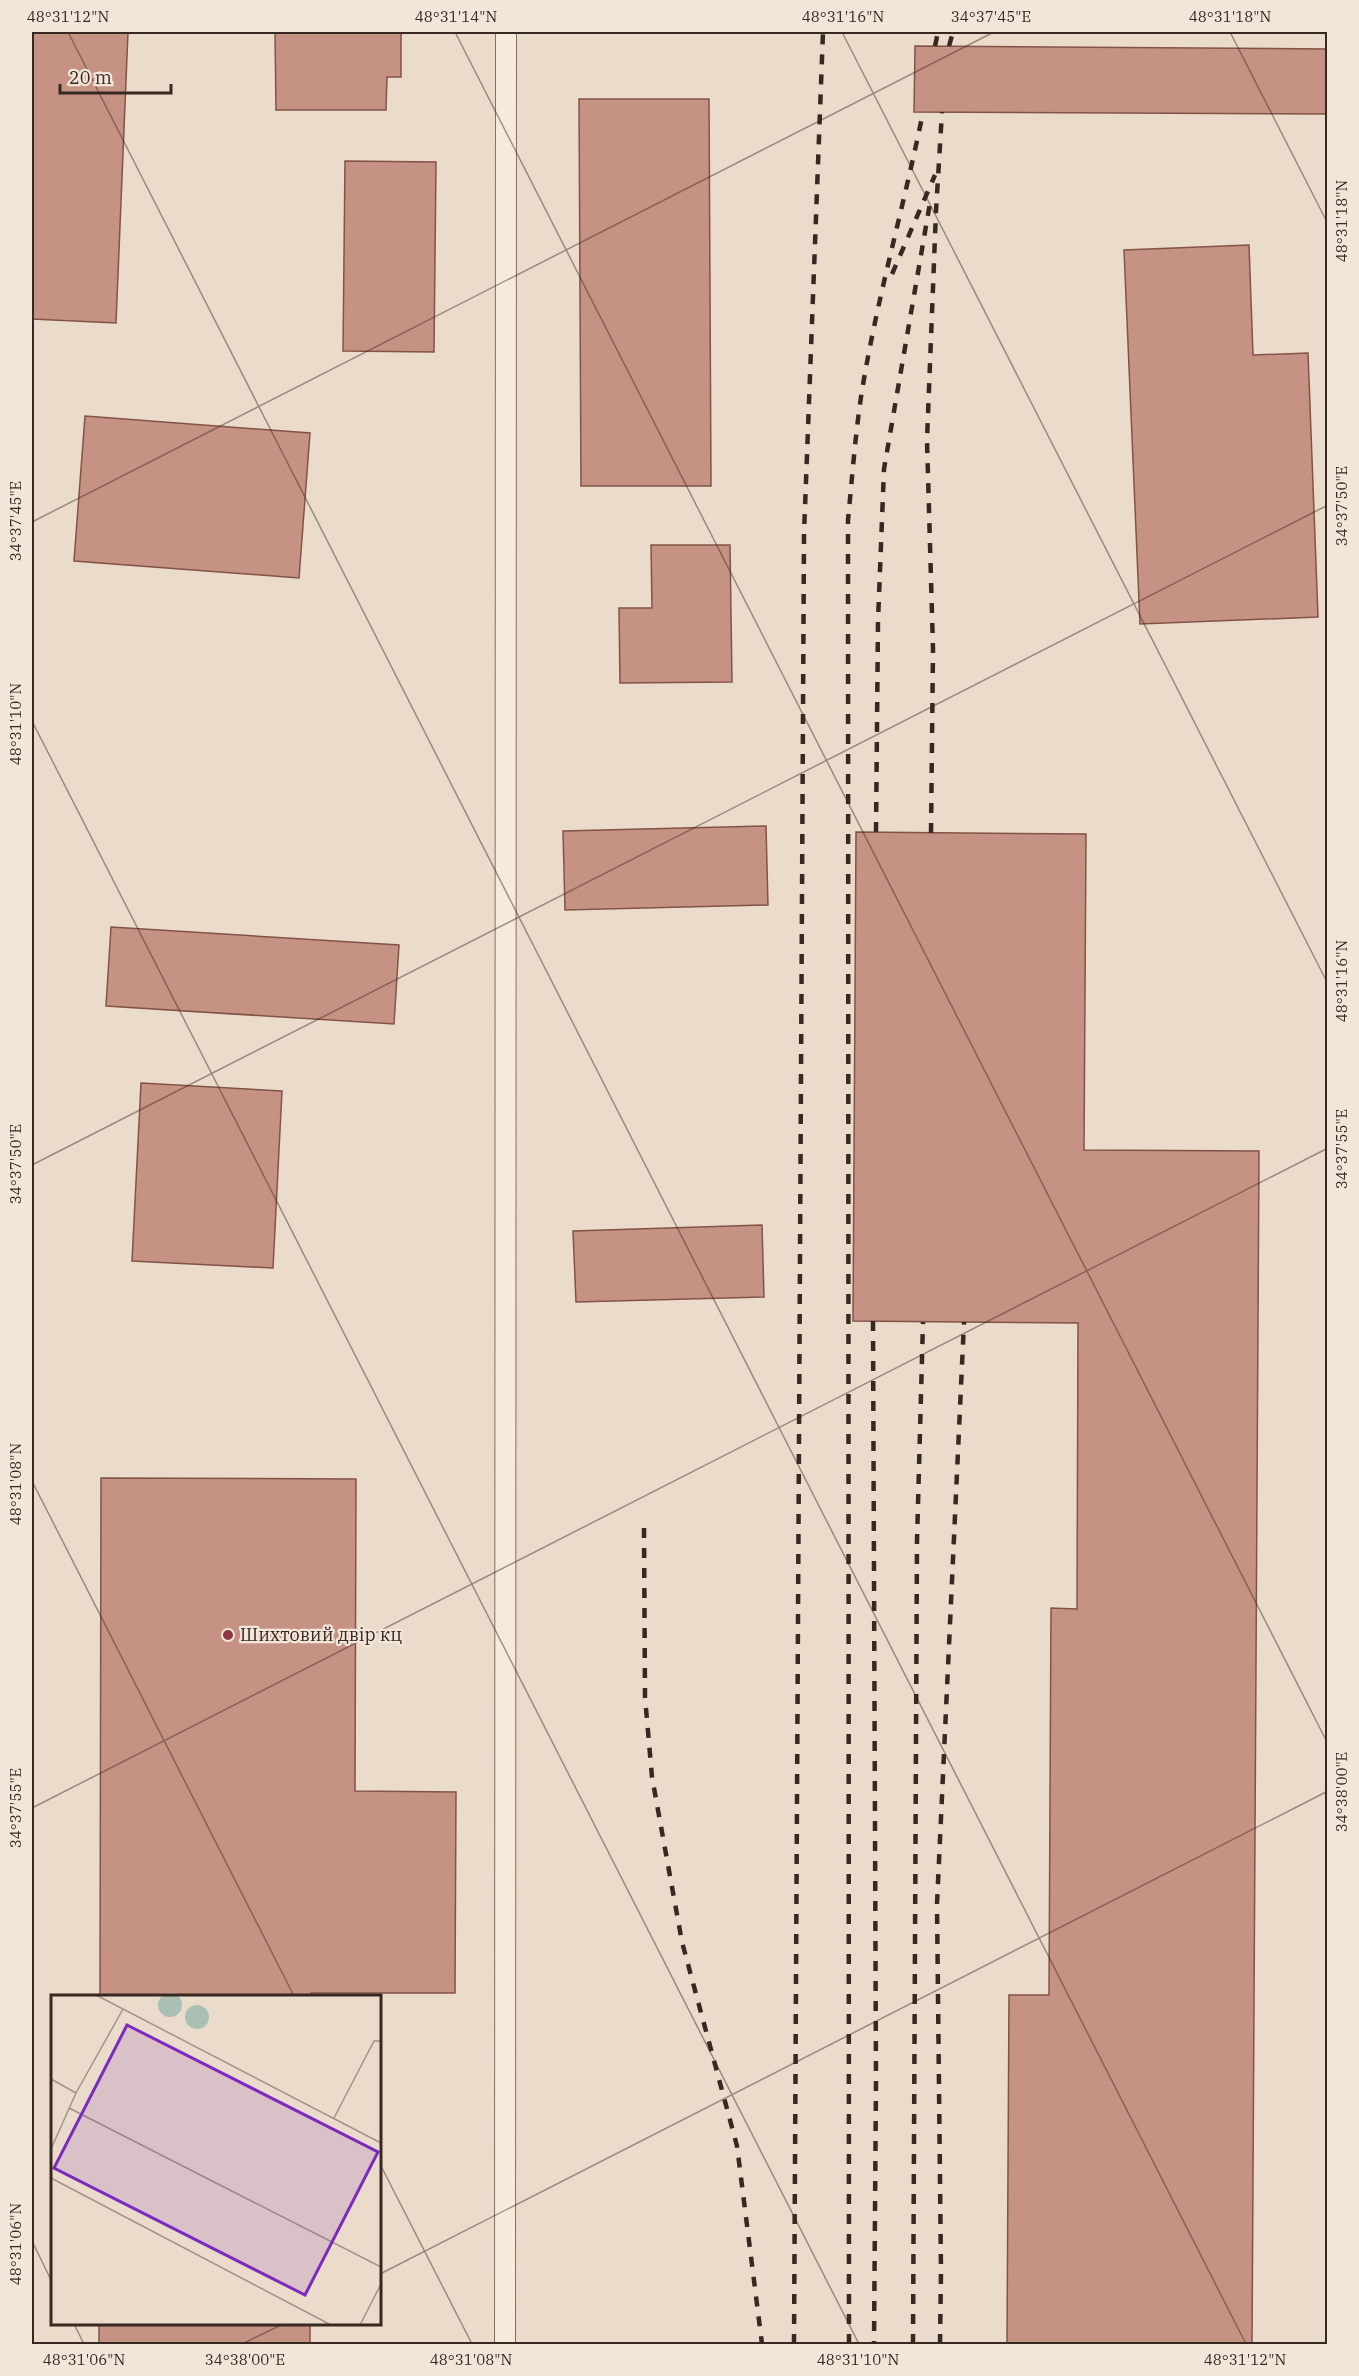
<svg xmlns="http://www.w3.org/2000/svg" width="1359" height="2376" font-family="'IBM Plex Serif',serif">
	<rect width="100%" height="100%" fill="#ebdbca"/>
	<g fill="#c69284" stroke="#835348" stroke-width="1.5">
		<polygon points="32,32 128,32 116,323 32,319"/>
		<polygon points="275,32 401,32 401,77 387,77 386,110 276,110"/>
		<polygon points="915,46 1328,49 1328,114 914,112"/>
		<polygon points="579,99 709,99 711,486 581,486"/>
		<polygon points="345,161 436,162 434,352 343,351"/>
		<polygon points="1249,245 1253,355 1308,353 1318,617 1140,624 1124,250"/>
		<polygon points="85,416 310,433 299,578 74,561"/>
		<polygon points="651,545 730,545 732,682 620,683 619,608 652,608"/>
		<polygon points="766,826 768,905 565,910 563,831"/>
		<polygon points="856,832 1086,834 1084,1150 1259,1151 1252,2344 1007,2344 1009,1995 1049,1995 1051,1608 1077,1609 1078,1323 853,1321"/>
		<polygon points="111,927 399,945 394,1024 106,1006"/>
		<polygon points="141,1083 282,1091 273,1268 132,1261"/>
		<polygon points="762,1225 764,1297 576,1302 573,1231"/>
		<polygon points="101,1478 356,1479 355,1791 456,1792 455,1993 311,1993 311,1996 100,1996"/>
		<rect x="99" y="2324" width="211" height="20"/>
	</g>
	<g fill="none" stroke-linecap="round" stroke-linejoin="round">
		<defs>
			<polyline id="lane" points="505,2344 506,32"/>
		</defs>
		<use href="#lane" stroke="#866d60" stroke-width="22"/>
		<use href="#lane" stroke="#f6eadd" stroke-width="20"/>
		<g stroke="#382822" stroke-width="4.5" stroke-dasharray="10 10" stroke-linecap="butt">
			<polyline points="935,46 938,32"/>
			<polyline points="949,46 953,32"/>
			<polyline points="892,274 935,175"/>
			<polyline points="876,832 878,621 884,469 930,203"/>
			<polyline points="931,833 933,649 927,440 936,211 942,112"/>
			<polyline points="873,1321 876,2080 874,2344"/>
			<polyline points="644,1528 645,1697 652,1777 682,1942 737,2146 762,2344"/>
			<polyline points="794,2344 804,534 823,32"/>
			<path d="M849,2344L848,520C852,479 855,438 861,397C876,301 904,207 923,112"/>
			<polyline points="913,2344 917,1541 923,1322"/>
			<polyline points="940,2344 941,2271 937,1904 964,1322"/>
		</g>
	</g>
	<path fill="none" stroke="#382822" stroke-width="1.5" stroke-opacity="0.45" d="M68,32L1246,2344M455,32L1328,1744M842,32L1328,984M1230,32L1328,224M32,522L994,32M32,721L859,2344M32,1165L1328,505M32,1481L294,1996M32,1808L1328,1148M380,2164L472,2344M32,2241L52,2282M380,2274L1328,1791M74,2324L84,2344M242,2344L283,2324"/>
	<circle fill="#903548" stroke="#f3e6d9" stroke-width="2" cx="228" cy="1635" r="6"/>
	<g text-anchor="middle" stroke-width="4.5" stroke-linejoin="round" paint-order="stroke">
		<g font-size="18" fill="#382822" stroke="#f3e6d9" text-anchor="start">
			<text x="240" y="1641">Шихтовий двір кц</text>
		</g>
	</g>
	<g transform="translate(51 1995)">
		<rect width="330" height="330" fill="#ebdbca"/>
		<path d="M107 10a12 12 0 1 1 24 0a12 12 0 1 1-24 0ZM134 22a12 12 0 1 1 24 0a12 12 0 1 1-24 0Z" fill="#aac0b5"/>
		<path fill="none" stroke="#a39387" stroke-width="1.5" d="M45,0L330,148M0,84L25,98M18,113L330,272M283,123L323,46H330M0,154L25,98L72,14M0,183L280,330M309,330L330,289"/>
		<path fill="#7b2cbf" fill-opacity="0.15" stroke="#7b2cbf" stroke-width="3" d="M76,30L327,157L254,300L3,173Z"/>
		<rect width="330" height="330" fill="none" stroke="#382822" stroke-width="3"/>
	</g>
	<rect width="1359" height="2376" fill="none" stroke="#f3e6d9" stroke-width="66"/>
	<path d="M60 84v9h111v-9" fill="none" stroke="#382822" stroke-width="3"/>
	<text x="69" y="84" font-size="18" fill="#382822" stroke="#f3e6d9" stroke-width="4.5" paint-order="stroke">20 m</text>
	<rect x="33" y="33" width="1293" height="2310" fill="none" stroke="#382822" stroke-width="2"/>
	<g font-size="15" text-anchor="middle" fill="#382822">
		<text x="68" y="22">48°31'12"N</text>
		<text x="456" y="22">48°31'14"N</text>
		<text x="843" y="22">48°31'16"N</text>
		<text x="991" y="22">34°37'45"E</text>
		<text x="1230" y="22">48°31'18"N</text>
		<text transform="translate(1342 221) rotate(-90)" y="5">48°31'18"N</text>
		<text transform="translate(1342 506) rotate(-90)" y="5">34°37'50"E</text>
		<text transform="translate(16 521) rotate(-90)" y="5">34°37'45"E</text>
		<text transform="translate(16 724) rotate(-90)" y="5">48°31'10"N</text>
		<text transform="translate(1342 981) rotate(-90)" y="5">48°31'16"N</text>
		<text transform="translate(1342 1149) rotate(-90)" y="5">34°37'55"E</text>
		<text transform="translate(16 1164) rotate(-90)" y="5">34°37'50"E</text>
		<text transform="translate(16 1484) rotate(-90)" y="5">48°31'08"N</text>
		<text transform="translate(1342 1792) rotate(-90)" y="5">34°38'00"E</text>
		<text transform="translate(16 1808) rotate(-90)" y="5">34°37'55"E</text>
		<text transform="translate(16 2244) rotate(-90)" y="5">48°31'06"N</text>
		<text x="84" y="2365">48°31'06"N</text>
		<text x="245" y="2365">34°38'00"E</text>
		<text x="471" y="2365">48°31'08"N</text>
		<text x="858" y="2365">48°31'10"N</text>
		<text x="1245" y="2365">48°31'12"N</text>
	</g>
</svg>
